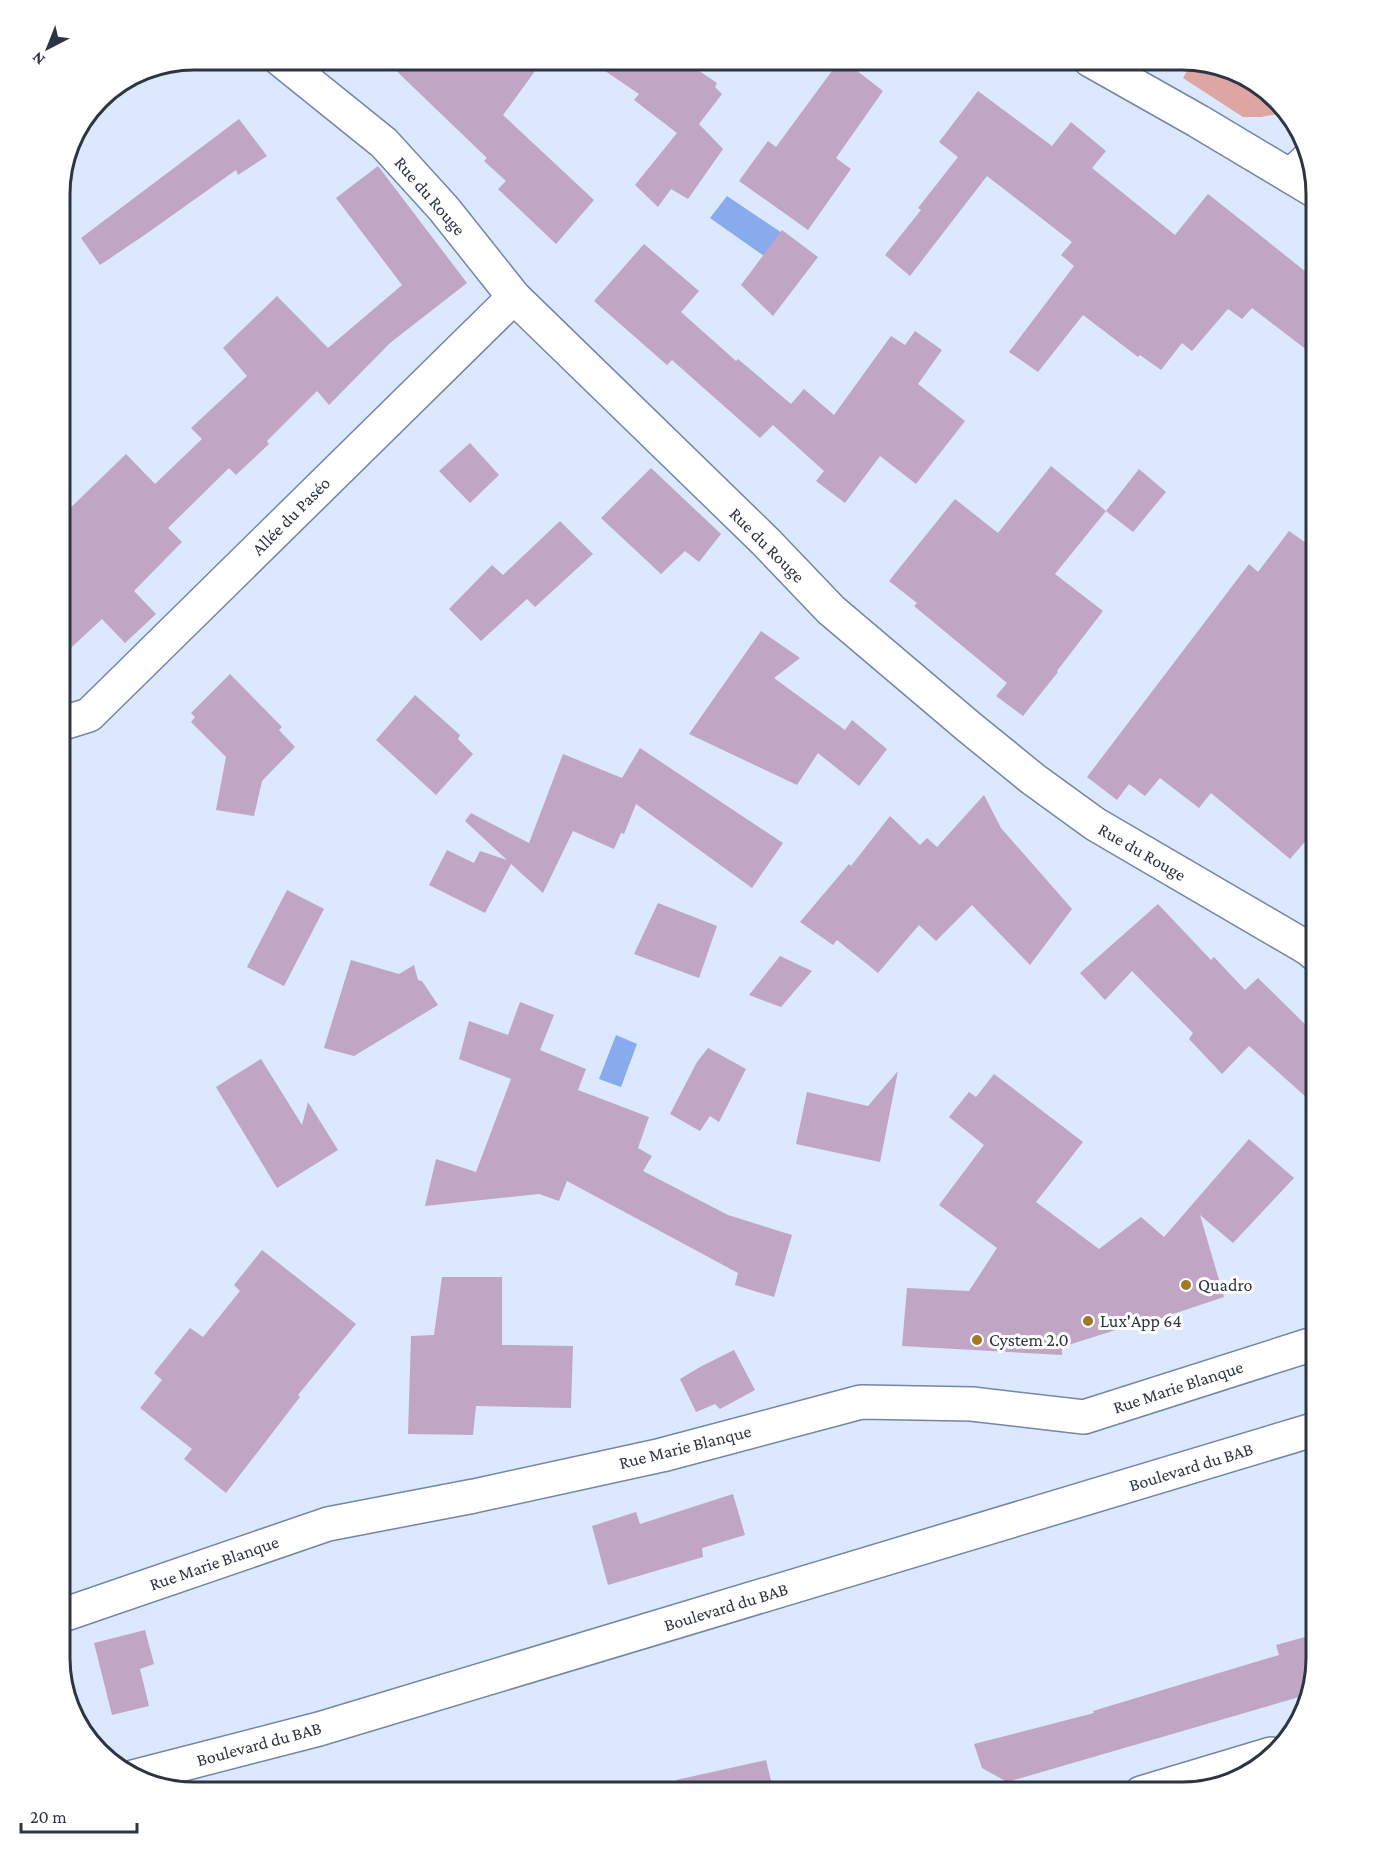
<svg xmlns="http://www.w3.org/2000/svg" width="1376" height="1853" font-family="'Crimson Pro',serif">
	<rect width="100%" height="100%" fill="#dbe8fd"/>
	<polygon fill="#dea6a3" points="1193,61 1249,78 1284,113 1261,117 1243,117 1183,78"/>
	<g fill="#87abec">
		<polygon points="727,196 782,233 764,256 710,218"/>
		<polygon points="616,1035 637,1044 621,1087 599,1079"/>
	</g>
	<g fill="#c1a5c5">
		<polygon points="385,60 543,60 503,115 594,200 556,244 498,189 506,181 484,161 487,158"/>
		<polygon points="589,60 683,60 717,83 715,87 722,94 699,124 723,149 688,199 671,189 658,207 635,185 677,133 634,100 639,94"/>
		<polygon points="840,60 843,60 883,91 836,158 851,169 808,230 739,181 768,141 776,147"/>
		<polygon points="978,91 1052,146 1071,122 1106,151 1092,168 1175,235 1208,194 1246,224 1316,280 1316,357 1252,308 1242,319 1228,309 1192,351 1182,343 1161,370 1140,355 1138,357 1083,315 1038,372 1009,352 1074,266 1061,255 1072,242 987,176 910,276 885,255 921,210 918,208 958,157 939,142"/>
		<polygon points="239,119 267,156 238,175 236,170 146,234 100,265 81,238"/>
		<polygon points="378,166 467,283 390,343 329,405 317,391 267,441 269,444 236,475 229,468 168,528 182,542 134,591 156,614 125,643 102,619 60,658 60,518 126,454 155,484 202,439 191,428 247,376 223,348 277,296 328,348 402,285 336,198"/>
		<polygon points="782,230 818,257 773,316 741,285"/>
		<polygon points="644,244 699,291 681,312 736,361 738,359 791,404 804,389 834,415 891,336 905,345 915,331 942,350 918,384 965,421 916,484 880,456 845,503 816,481 824,471 773,425 760,438 672,360 667,365 594,301"/>
		<polygon points="470,443 499,475 470,503 439,471"/>
		<polygon points="1051,466 1106,511 1055,574 1103,611 1057,671 1058,672 1023,716 996,696 1007,683 914,606 917,603 889,581 955,499 998,533"/>
		<polygon points="651,468 721,534 699,562 685,551 661,574 601,518"/>
		<polygon points="1139,469 1166,492 1133,532 1106,511"/>
		<polygon points="560,521 593,554 535,607 527,599 481,641 449,609 492,565 503,575"/>
		<polygon points="1289,531 1316,550 1316,829 1290,859 1211,793 1199,808 1160,778 1145,796 1129,784 1117,800 1087,777 1249,564 1258,572"/>
		<polygon points="761,631 800,658 774,678 845,730 852,720 887,749 859,786 818,753 797,785 689,734"/>
		<polygon points="230,674 282,727 279,730 295,747 262,781 254,816 216,810 226,757 191,722 195,717 191,713"/>
		<polygon points="415,695 460,735 458,739 473,754 436,795 376,740"/>
		<polygon points="640,748 783,843 752,888 636,804 624,834 621,833 614,849 573,831 543,893 511,864 485,913 429,885 447,850 474,863 480,851 507,860 465,821 471,813 529,843 563,754 622,778"/>
		<polygon points="984,795 1001,828 1072,909 1030,965 972,905 936,941 919,925 878,973 837,940 833,945 800,922 849,864 851,866 890,816 920,845 927,838 937,847"/>
		<polygon points="287,890 324,909 284,986 247,967"/>
		<polygon points="658,903 717,926 699,978 634,954"/>
		<polygon points="1158,904 1211,960 1214,957 1245,990 1258,978 1316,1035 1316,1106 1249,1046 1222,1074 1189,1039 1193,1033 1132,971 1105,1000 1080,973"/>
		<polygon points="780,956 812,971 781,1007 749,995"/>
		<polygon points="351,960 399,974 414,965 418,980 422,981 438,1005 354,1056 324,1048"/>
		<polygon points="520,1002 554,1015 540,1050 586,1069 578,1090 649,1117 638,1148 652,1156 643,1171 728,1215 792,1235 774,1297 735,1285 738,1273 567,1181 559,1201 539,1194 425,1206 436,1159 476,1172 511,1079 459,1059 469,1021 508,1035"/>
		<polygon points="708,1048 746,1069 719,1122 710,1116 700,1131 670,1114 697,1062"/>
		<polygon points="261,1059 302,1125 308,1102 338,1150 277,1188 216,1087"/>
		<polygon points="898,1071 880,1162 796,1144 807,1092 868,1106"/>
		<polygon points="994,1074 1083,1142 1036,1202 1099,1249 1141,1217 1164,1237 1249,1139 1294,1178 1233,1243 1200,1215 1224,1297 1170,1315 1170,1316 1122,1328 1062,1347 1062,1355 902,1346 907,1288 969,1291 997,1248 939,1205 984,1145 949,1117 969,1092 976,1097"/>
		<polygon points="262,1250 356,1324 298,1395 300,1397 226,1493 184,1459 192,1449 140,1408 162,1380 154,1373 190,1328 203,1337 240,1291 234,1285"/>
		<polygon points="442,1277 502,1277 502,1345 573,1346 571,1408 476,1406 473,1435 408,1434 411,1336 434,1335"/>
		<polygon points="734,1350 755,1390 720,1409 715,1404 696,1412 680,1379 700,1367"/>
		<polygon points="733,1494 745,1535 702,1548 703,1557 608,1585 592,1526 636,1512 640,1524"/>
		<polygon points="145,1630 154,1664 140,1669 149,1706 112,1715 94,1643"/>
		<polygon points="1316,1634 1316,1659 1306,1695 1007,1782 982,1768 974,1744 1094,1713 1093,1711 1279,1655 1276,1645"/>
		<polygon points="766,1760 774,1793 678,1793 676,1780"/>
	</g>
	<g fill="none" stroke-linecap="round" stroke-linejoin="round">
		<defs>
			<g id="minor">
				<polyline points="281,60 384,143 444,209 514,297 765,541 831,610 969,727 1033,779 1095,824 1309,949 1316,955"/>
				<polyline points="1290,176 1307,160"/>
				<polyline points="60,724 89,715 514,297"/>
				<polyline points="60,1616 328,1524 474,1496 662,1455 861,1402 972,1404 1084,1417 1316,1343"/>
				<polyline points="1141,1793 1271,1754"/>
			</g>
			<g id="major">
				<polyline points="1090,60 1198,121 1315,191"/>
				<polyline points="133,1777 319,1729 1316,1429"/>
			</g>
		</defs>
		<use href="#minor" stroke="#7386a7" stroke-width="36"/>
		<use href="#major" stroke="#7386a7" stroke-width="36"/>
		<use href="#minor" stroke="#fff" stroke-width="33"/>
		<use href="#major" stroke="#fff" stroke-width="33"/>
	</g>
	<g fill="#a07826" stroke="#fff" stroke-width="2">
		<circle cx="1186" cy="1285" r="6"/>
		<circle cx="1088" cy="1321" r="6"/>
		<circle cx="977" cy="1340" r="6"/>
	</g>
	<g text-anchor="middle" stroke-width="6" stroke-linejoin="round" paint-order="stroke">
		<g font-size="18" fill="#2d3543" stroke="#fff">
			<text transform="translate(430 196) rotate(49)" y="6">Rue du Rouge</text>
			<text transform="translate(291 516) rotate(-45)" y="6">Allée du Paséo</text>
			<text transform="translate(767 545) rotate(45)" y="6">Rue du Rouge</text>
			<text transform="translate(1142 852) rotate(30)" y="6">Rue du Rouge</text>
			<text transform="translate(1178 1387) rotate(-18)" y="6">Rue Marie Blanque</text>
			<text transform="translate(685 1447) rotate(-14)" y="6">Rue Marie Blanque</text>
			<text transform="translate(1191 1467) rotate(-17)" y="6">Boulevard du BAB</text>
			<text transform="translate(214 1563) rotate(-19)" y="6">Rue Marie Blanque</text>
			<text transform="translate(726 1607) rotate(-17)" y="6">Boulevard du BAB</text>
			<text transform="translate(259 1744) rotate(-15)" y="6">Boulevard du BAB</text>
		</g>
		<g font-size="18" fill="#2d3543" stroke="#fff" text-anchor="start">
			<text x="1198" y="1291">Quadro</text>
			<text x="1100" y="1327">Lux'App 64</text>
			<text x="989" y="1346">Cystem 2.0</text>
		</g>
	</g>
	<path d="M0 0H1376V1853H0ZM194 70H1182A124 124 0 0 1 1306 194V1658A124 124 0 0 1 1182 1782H194A124 124 0 0 1 70 1658V194A124 124 0 0 1 194 70Z" fill="#fff" fill-rule="evenodd"/>
	<path fill="none" stroke="#2d3543" stroke-width="3" d="M194 70H1182A124 124 0 0 1 1306 194V1658A124 124 0 0 1 1182 1782H194A124 124 0 0 1 70 1658V194A124 124 0 0 1 194 70Z"/>
	<g transform="translate(48 48) rotate(222)" stroke="#ffffff" stroke-width="4.5" paint-order="stroke">
	<path d="M0-4.5L10 22L0 15L-10 22Z" fill="#2d3543"/>
	<text y="-9" font-size="16" font-weight="bold" text-anchor="middle" fill="#2d3543">N</text>
	</g>
	<path d="M21 1823v9h116v-9" fill="none" stroke="#2d3543" stroke-width="3"/>
	<text x="30" y="1823" font-size="18" fill="#2d3543" stroke="#ffffff" stroke-width="4.5" paint-order="stroke">20 m</text>
</svg>
